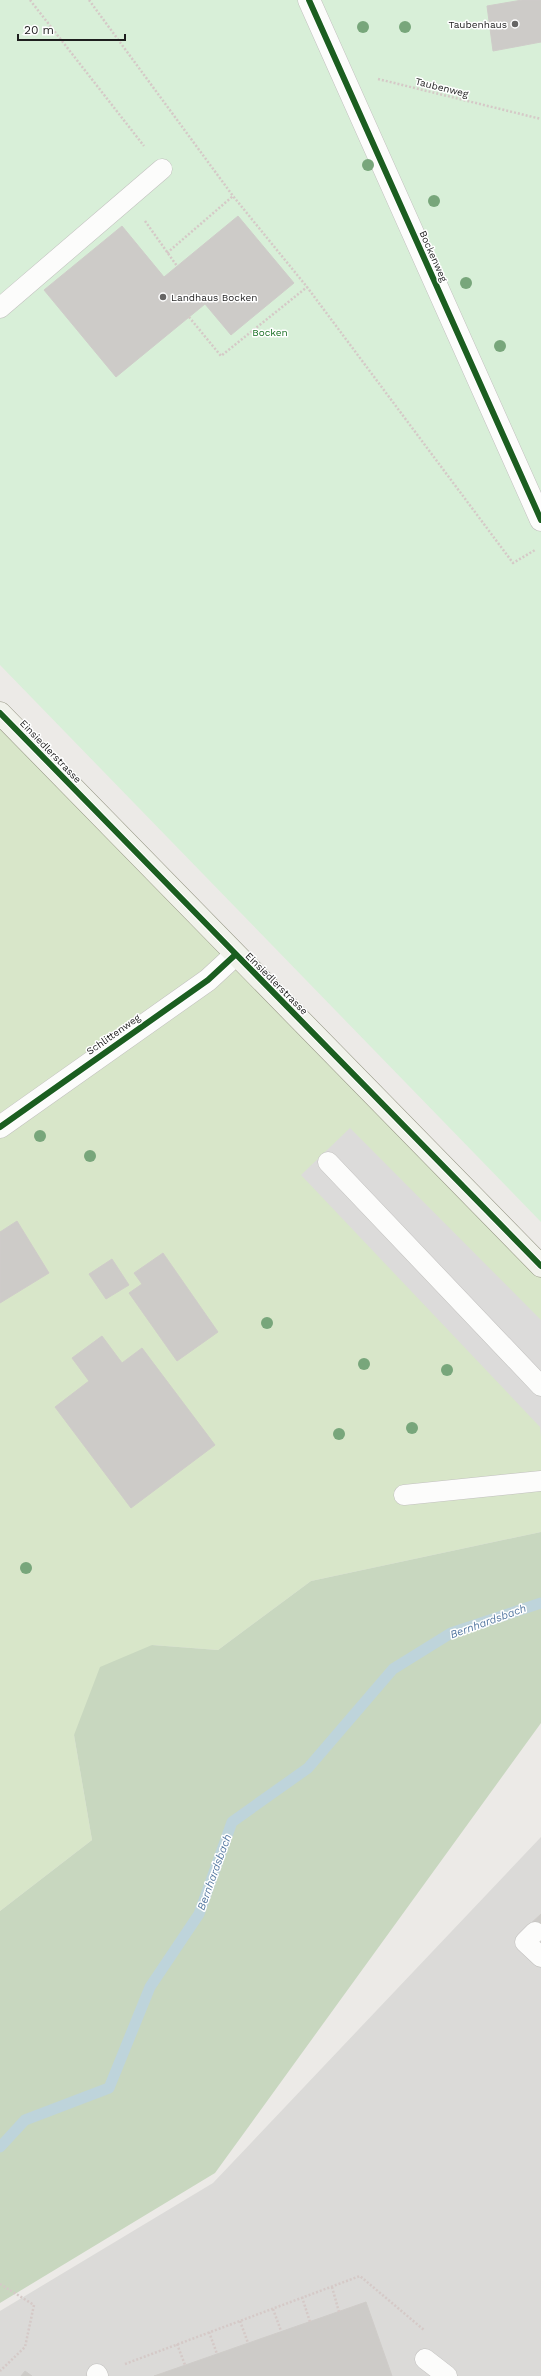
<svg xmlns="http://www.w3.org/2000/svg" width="541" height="2376" font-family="'Work Sans',sans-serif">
	<rect width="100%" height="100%" fill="#eceae7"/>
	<polygon fill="#dbdad8" points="541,1837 541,2376 0,2376 0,2311 213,2183"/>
	<polygon fill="#d8e6c9" points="0,722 541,1266 541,1532 311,1581 218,1650 152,1645 74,1735 92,1840 0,1911"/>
	<polygon fill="#c8d7bf" points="541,1532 541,1723 215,2173 0,2303 0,1911 92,1840 74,1735 100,1667 152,1645 218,1650 311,1581"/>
	<polygon fill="#d8efd8" points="0,0 541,0 541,1222 0,665"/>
	<polygon fill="#dcdbda" points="350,1128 541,1320 541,1438 540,1427 301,1175"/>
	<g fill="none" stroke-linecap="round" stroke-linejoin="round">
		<polyline stroke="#bed4db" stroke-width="11" points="0,2147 25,2120 109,2088 150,1987 199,1914 232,1822 308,1768 393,1669 451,1633 541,1603"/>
	</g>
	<g fill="#cdcbc8" stroke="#cfccc9">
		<polygon points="522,0 541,0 541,42 493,51 487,6"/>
		<polygon points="238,216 294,283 231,335 205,304 116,377 44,290 122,226 164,277"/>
		<polygon points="17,1221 49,1273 0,1303 0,1232"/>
		<polygon points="163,1253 218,1332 177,1361 129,1293 142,1284 134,1273"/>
		<polygon points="112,1259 129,1285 106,1299 89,1274"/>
		<polygon points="102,1336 122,1363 142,1348 215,1445 131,1508 55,1407 89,1381 72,1358"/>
		<polygon points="541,1914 541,1938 529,1925"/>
		<polygon points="366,2302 392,2376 154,2376 217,2354"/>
		<polygon points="25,2371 32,2376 21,2376"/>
	</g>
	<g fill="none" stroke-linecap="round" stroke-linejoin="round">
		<defs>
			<g id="lane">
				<polyline points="0,308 162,169"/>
				<polyline points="328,1162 541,1386"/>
				<polyline points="404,1495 541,1481"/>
				<polyline points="535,1932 525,1942 541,1957"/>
				<polyline points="425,2359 447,2376"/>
				<polyline points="97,2374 98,2376"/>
			</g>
			<g id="street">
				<polyline points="309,0 541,520"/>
				<polyline points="0,1127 208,980 235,955"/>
			</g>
			<polyline id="secondary" points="0,713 541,1266"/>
		</defs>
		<use href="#lane" stroke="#c2c1bf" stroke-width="21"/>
		<use href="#street" stroke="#c2c1bf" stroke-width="23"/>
		<use href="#secondary" stroke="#929381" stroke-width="23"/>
		<g stroke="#d5c9c7" stroke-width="2.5" stroke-dasharray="2 2" stroke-linecap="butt">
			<polyline points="30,0 144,146"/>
			<polyline points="89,0 233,196"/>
			<polyline points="378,79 541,119"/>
			<polyline points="145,221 177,266"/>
			<polyline points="167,253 233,196 307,287 513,563 535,550"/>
			<polyline points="189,317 221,356 307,287"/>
			<polyline points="0,2284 34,2305 25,2347 0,2371"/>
			<polyline points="332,2287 339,2312"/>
			<polyline points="302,2297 310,2322"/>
			<polyline points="273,2309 281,2331"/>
			<polyline points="240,2321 248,2343"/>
			<polyline points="209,2332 217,2354"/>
			<polyline points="177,2344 185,2365"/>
			<polyline points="125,2364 360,2276 424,2330"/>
		</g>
		<use href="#lane" stroke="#fcfcfb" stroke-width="20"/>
		<use href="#street" stroke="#fcfcfb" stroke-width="22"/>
		<use href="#secondary" stroke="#f1f2eb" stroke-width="22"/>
		<defs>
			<g id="cycleway">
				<polyline points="309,0 541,520"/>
				<polyline points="0,713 541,1266"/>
				<polyline points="0,1127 208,980 235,955"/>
			</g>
		</defs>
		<use href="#cycleway" stroke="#fff" stroke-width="8"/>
		<use href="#cycleway" stroke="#1b5e20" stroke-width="6"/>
	</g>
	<g fill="#78a67b">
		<circle cx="363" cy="27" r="6"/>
		<circle cx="405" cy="27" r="6"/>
		<circle cx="368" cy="165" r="6"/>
		<circle cx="434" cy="201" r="6"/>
		<circle cx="466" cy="283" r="6"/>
		<circle cx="500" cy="346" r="6"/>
		<circle cx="40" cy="1136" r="6"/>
		<circle cx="90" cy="1156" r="6"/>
		<circle cx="267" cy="1323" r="6"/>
		<circle cx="364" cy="1364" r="6"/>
		<circle cx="447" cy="1370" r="6"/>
		<circle cx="412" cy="1428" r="6"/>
		<circle cx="339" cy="1434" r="6"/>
		<circle cx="26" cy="1568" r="6"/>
	</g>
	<g fill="#666564" stroke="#fff" stroke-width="1.5">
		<circle cx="515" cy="24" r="4"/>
		<circle cx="163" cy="297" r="4"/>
	</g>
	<g text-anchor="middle" stroke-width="3" stroke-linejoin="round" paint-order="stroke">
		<g font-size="10" fill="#1e1e1e" stroke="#fff" text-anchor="end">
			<text x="507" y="28">Taubenhaus</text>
			<text x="171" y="301" text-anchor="start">Landhaus Bocken</text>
		</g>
		<g font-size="10" fill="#1e1e1e" stroke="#fff">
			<text transform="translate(442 87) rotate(14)" y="4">Taubenweg</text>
			<text transform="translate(434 256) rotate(66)" y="4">Bockenweg</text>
			<text transform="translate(51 751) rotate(46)" y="4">Einsiedlerstrasse</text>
			<text transform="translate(277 983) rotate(45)" y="4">Einsiedlerstrasse</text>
			<text transform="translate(113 1034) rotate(-35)" y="4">Schlittenweg</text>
		</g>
		<g font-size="10" fill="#196f23" stroke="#fff">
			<text x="270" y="336">Bocken</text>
		</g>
		<g font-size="11" font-style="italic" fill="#5679a2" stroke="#fff">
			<text transform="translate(488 1621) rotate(-20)" y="4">Bernhardsbach</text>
			<text transform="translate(214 1872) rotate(-70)" y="4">Bernhardsbach</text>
		</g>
	</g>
	<path d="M18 34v6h107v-6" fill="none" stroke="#1e1e1e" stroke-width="2"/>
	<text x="24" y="34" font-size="12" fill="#1e1e1e" stroke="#ffffff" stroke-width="3" paint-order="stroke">20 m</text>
</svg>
